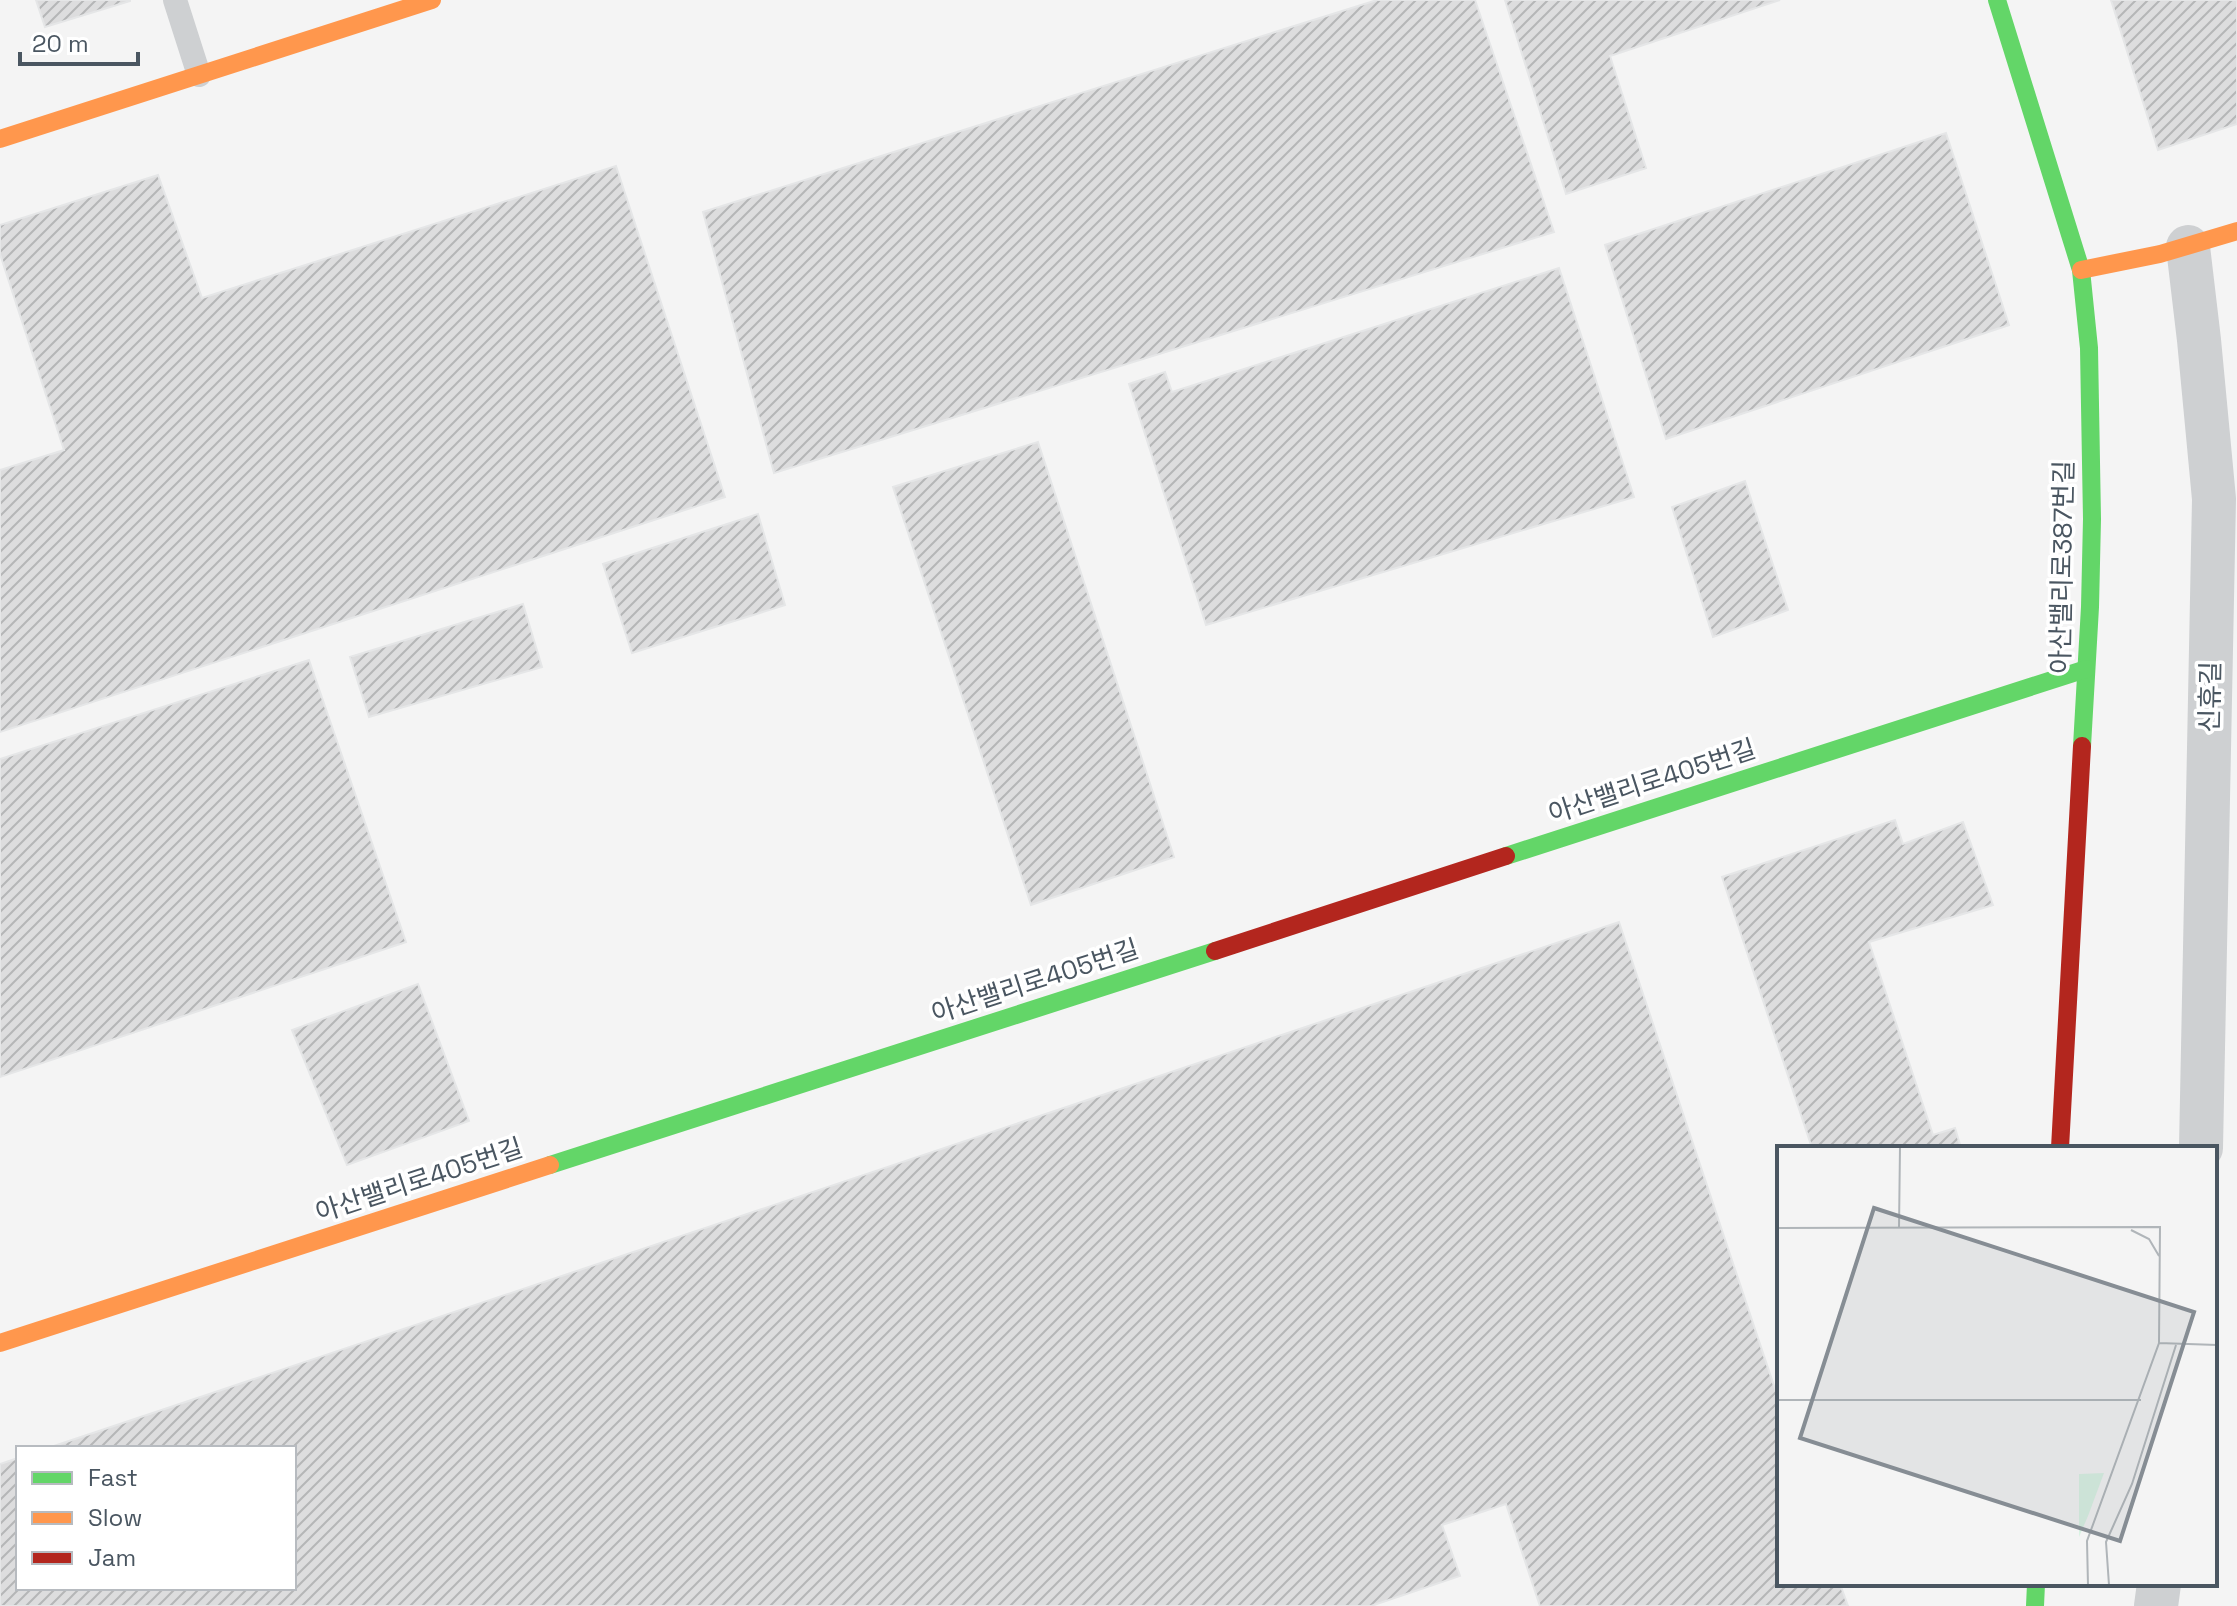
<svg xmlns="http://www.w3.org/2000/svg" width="2237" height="1606" font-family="'Space Grotesk','Noto Sans KR',sans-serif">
	<defs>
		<pattern id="building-hatch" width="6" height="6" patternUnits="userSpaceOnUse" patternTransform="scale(2)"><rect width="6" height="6" fill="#ddddde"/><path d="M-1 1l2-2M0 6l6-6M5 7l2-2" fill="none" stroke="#b5b6b7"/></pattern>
	</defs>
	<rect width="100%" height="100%" fill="#f4f4f4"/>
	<g fill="url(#building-hatch)" stroke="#e5e6e7" stroke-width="2">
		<polygon points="36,0 130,0 130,1 45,27"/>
		<polygon points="1377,0 1475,0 1554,232 774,473 703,212"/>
		<polygon points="1505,0 1780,0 1610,56 1646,168 1566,194"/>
		<polygon points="2111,0 2237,0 2237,124 2158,150"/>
		<polygon points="1946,133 2009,325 1666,439 1605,245"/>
		<polygon points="616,166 725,497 0,732 0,470 64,450 0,254 0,225 158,175 202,298"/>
		<polygon points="1559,268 1634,497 1206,625 1129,384 1165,372 1172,392"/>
		<polygon points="1038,442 1174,857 1031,905 893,487"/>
		<polygon points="1745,481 1788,610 1713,637 1672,507"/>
		<polygon points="758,514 785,605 632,653 603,564"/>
		<polygon points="523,604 542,667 369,717 350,657"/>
		<polygon points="309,660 406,942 0,1077 0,759"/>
		<polygon points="1895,820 1903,844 1963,822 1993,905 1869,942 1933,1135 1955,1128 1961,1148 1812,1148 1722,877"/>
		<polygon points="1619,922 1779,1401 1779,1584 1840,1584 1848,1606 1540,1606 1506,1504 1442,1525 1460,1576 1371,1606 0,1606 0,1464 18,1458 18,1588 294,1588 294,1448 48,1448"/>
		<polygon points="418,984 469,1121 347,1165 292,1030"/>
	</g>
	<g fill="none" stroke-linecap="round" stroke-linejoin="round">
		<polyline stroke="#ced0d2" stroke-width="24" points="175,0 199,75"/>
		<g stroke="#ced0d2" stroke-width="44">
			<polyline points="2188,247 2199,340 2214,499 2201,1148"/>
			<polyline points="2156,1606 2159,1584"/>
		</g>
		<g stroke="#63d668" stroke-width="18">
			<polyline points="1997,0 2081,270 2089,348 2092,519 2090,607 2082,746"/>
			<polyline points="1506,856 2086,669"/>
			<polyline points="550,1165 1215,951"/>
			<polyline points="2035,1606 2036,1584"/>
		</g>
		<g stroke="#ff974d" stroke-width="18">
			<polyline points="0,139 432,0"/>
			<polyline points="2081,270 2160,254 2237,231"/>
			<polyline points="0,1343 550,1165"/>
		</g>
		<g stroke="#b3261e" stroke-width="18">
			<polyline points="1215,951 1506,856"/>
			<polyline points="2060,1148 2082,746"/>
		</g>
	</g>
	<g text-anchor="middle" stroke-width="7" stroke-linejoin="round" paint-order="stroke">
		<g font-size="26" fill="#4a5661" stroke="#fff">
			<text transform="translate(2062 567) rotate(-89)" y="9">아산밸리로387번길</text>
			<text transform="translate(2210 697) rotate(-89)" y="9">신휴길</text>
			<text transform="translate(1652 781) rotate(-18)" y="9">아산밸리로405번길</text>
			<text transform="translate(1035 981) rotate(-18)" y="9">아산밸리로405번길</text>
			<text transform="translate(419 1180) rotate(-18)" y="9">아산밸리로405번길</text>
		</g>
	</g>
	<g transform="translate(1777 1146)">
		<rect width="440" height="440" fill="#f4f4f4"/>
		<path d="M327,327L311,370L302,391V328Z" fill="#d9f2e3"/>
		<path fill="none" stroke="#b0b5b9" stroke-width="2" d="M0,82L383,81L382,197L310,395L311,439M122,82L123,1M354,84L372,93L382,110M382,197L440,199M0,254H364M332,439L329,396L355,338L399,199"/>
		<path fill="#868d94" fill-opacity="0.15" stroke="#868d94" stroke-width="4" d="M97,62L417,166L343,395L23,292Z"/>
		<rect width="440" height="440" fill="none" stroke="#4a5661" stroke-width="4"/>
	</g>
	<rect x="16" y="1446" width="280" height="144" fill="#ffffff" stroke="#b7bbc0" stroke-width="2"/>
	<rect x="32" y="1472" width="40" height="12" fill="#63d668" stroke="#b7bbc0" stroke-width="2"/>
	<text x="88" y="1486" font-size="24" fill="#4a5661">Fast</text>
	<rect x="32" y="1512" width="40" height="12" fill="#ff974d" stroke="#b7bbc0" stroke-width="2"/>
	<text x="88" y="1526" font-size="24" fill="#4a5661">Slow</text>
	<rect x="32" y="1552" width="40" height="12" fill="#b3261e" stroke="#b7bbc0" stroke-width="2"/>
	<text x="88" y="1566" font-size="24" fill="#4a5661">Jam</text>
	<path d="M20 52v12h118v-12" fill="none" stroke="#4a5661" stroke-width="4"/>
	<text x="32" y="52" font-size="24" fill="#4a5661" stroke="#ffffff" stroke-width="6" paint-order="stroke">20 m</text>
</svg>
